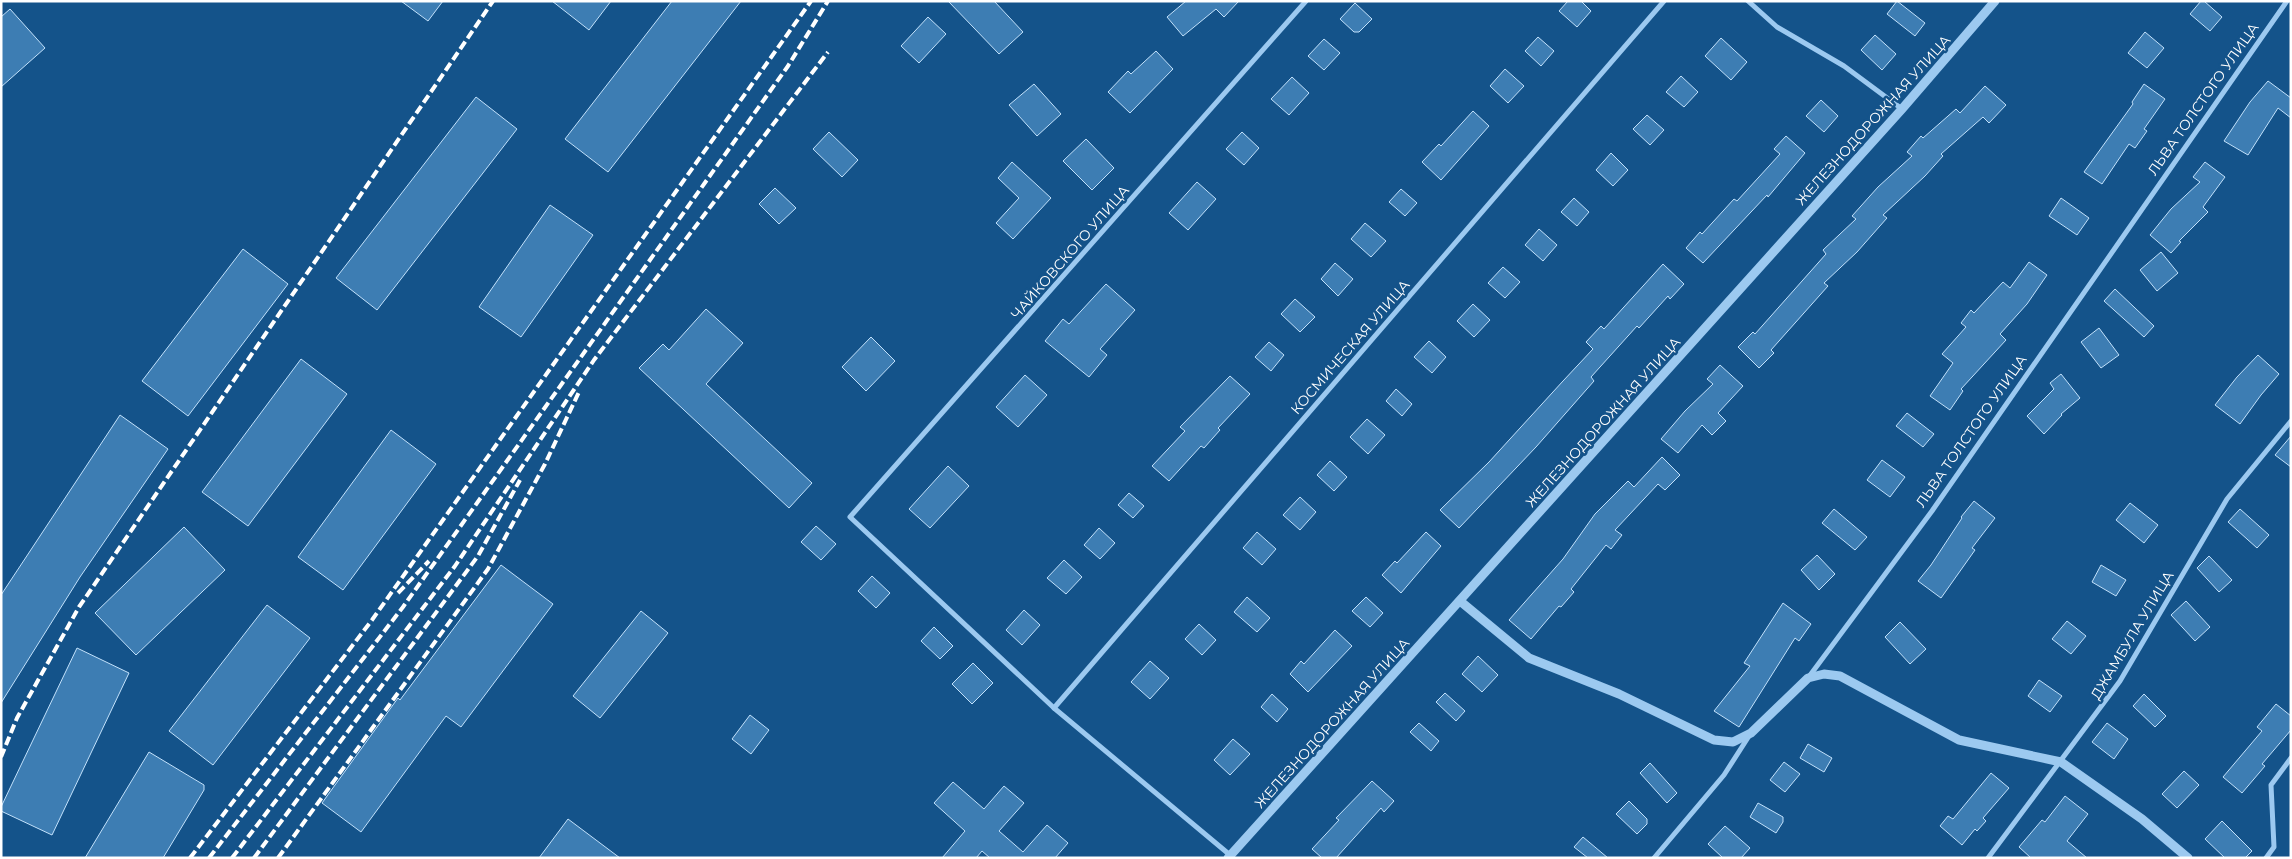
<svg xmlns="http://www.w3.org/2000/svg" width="2292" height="859" font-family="Montserrat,sans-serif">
	<rect width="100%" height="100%" fill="#14538a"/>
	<g fill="#3d7db3" stroke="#c2e1fb">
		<polygon points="401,1 443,1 428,21"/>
		<polygon points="552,1 611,1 589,30"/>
		<polygon points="672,1 741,1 608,172 565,139"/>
		<polygon points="948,1 994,1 1023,32 999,54"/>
		<polygon points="1186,1 1239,1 1224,17 1216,9 1183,36 1167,17"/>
		<polygon points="1568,1 1581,1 1591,11 1577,27 1559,11"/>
		<polygon points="1897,1 1925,23 1915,36 1887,14"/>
		<polygon points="2201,1 2204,1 2222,17 2210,31 2190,14"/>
		<polygon points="1355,3 1372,19 1359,32 1354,32 1340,19"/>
		<polygon points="10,9 45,48 1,87 1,17"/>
		<polygon points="928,17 946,34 919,63 901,46"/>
		<polygon points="2145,32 2164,48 2147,68 2128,53"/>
		<polygon points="1875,35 1896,54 1882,70 1861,50"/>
		<polygon points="1538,37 1554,51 1541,66 1525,51"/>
		<polygon points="1721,38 1747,62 1731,80 1705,56"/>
		<polygon points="1324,39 1340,53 1324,70 1308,56"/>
		<polygon points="1156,51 1173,69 1130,113 1108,92 1128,71 1131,74"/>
		<polygon points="1505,69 1524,86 1508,103 1490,86"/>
		<polygon points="1681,76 1698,92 1684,107 1666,92"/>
		<polygon points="1292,77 1309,93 1289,115 1271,99"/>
		<polygon points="2268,81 2291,98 2291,118 2278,108 2248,155 2224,141 2250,102"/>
		<polygon points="1034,84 1061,114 1037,136 1009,105"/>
		<polygon points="2144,84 2165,99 2144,129 2147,131 2135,148 2129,144 2102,184 2084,172 2133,104 2132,102"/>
		<polygon points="1985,86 2006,105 1989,123 1983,117 1941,154 1943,156 1925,176 1883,215 1887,218 1857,252 1824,283 1828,286 1771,350 1774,353 1759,368 1738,347 1753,332 1755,334 1826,254 1823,250 1856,219 1852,216 1878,187 1912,156 1907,152 1921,136 1923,138 1956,109 1960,113"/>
		<polygon points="476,97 517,129 377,310 336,278"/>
		<polygon points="1821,100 1838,116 1824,132 1806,116"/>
		<polygon points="1473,111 1489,126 1441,180 1422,162 1439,144 1441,146"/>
		<polygon points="1647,115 1664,130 1650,145 1633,129"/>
		<polygon points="829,132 858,160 842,177 813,149"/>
		<polygon points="1242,132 1259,148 1244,165 1226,149"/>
		<polygon points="1786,136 1805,153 1768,197 1767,195 1703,263 1686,248 1700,232 1702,234 1734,199 1737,201 1780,154 1774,149"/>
		<polygon points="1086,139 1114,168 1092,190 1063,161"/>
		<polygon points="1611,153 1628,170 1613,186 1596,170"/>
		<polygon points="1012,162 1051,198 1013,239 996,223 1019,198 998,178"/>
		<polygon points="2205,162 2225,177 2203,207 2208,212 2179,241 2181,242 2171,253 2150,235 2171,209 2200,182 2193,177"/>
		<polygon points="1197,182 1216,199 1188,230 1169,213"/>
		<polygon points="775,188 796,208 779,224 759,204"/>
		<polygon points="1401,189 1417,203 1405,216 1389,202"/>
		<polygon points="1574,198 1589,212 1577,226 1561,212"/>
		<polygon points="2061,198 2089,218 2077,235 2049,216"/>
		<polygon points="550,205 593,235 521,337 479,307"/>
		<polygon points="1365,223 1386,241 1371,257 1351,239"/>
		<polygon points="1539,229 1557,245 1543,261 1525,245"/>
		<polygon points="243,249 288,284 188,416 142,381"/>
		<polygon points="2161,252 2178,273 2157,291 2140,270"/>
		<polygon points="2029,262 2047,275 2027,304 2000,334 2006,340 1961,389 1963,391 1950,410 1930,396 1953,363 1942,354 1966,327 1961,323 1971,310 1974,313 2003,282 2010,288"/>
		<polygon points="1335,263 1353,279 1338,296 1321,279"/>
		<polygon points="1663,264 1684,284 1670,299 1668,296 1639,328 1637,326 1591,377 1594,381 1536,447 1459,528 1440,510 1489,462 1563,381 1593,349 1586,342 1601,326 1604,329"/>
		<polygon points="1503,267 1520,282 1505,298 1488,283"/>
		<polygon points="1106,284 1135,310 1100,349 1107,355 1089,377 1045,341 1063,319 1069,324"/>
		<polygon points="2115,289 2154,326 2144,337 2104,301"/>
		<polygon points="1295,299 1315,317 1300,332 1281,314"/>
		<polygon points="1473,304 1490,320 1474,337 1457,321"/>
		<polygon points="706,309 743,343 706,384 812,483 789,508 639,368 663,344 669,350"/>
		<polygon points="2099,328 2119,355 2101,368 2081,342"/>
		<polygon points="871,337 895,361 866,391 842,367"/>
		<polygon points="1429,341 1446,357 1432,373 1414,357"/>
		<polygon points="1269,342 1284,355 1271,371 1255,357"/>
		<polygon points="2258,355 2279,374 2261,395 2240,424 2215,405 2237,377"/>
		<polygon points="301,359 347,394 248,526 202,492"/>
		<polygon points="1720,365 1743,386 1718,413 1726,421 1712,435 1702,425 1678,453 1661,439 1685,411 1713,384 1707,379"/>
		<polygon points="2061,374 2080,398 2061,414 2062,415 2044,434 2027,416 2054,389 2050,383"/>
		<polygon points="1025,375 1047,395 1018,427 996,407"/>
		<polygon points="1230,376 1250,394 1218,428 1220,430 1204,448 1201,446 1169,481 1152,466 1185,431 1180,427"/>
		<polygon points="1396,389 1412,404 1402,416 1386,401"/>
		<polygon points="1907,413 1934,434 1923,447 1896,426"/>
		<polygon points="120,415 168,449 80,577 1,703 1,595"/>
		<polygon points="1367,419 1385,435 1368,454 1350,437"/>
		<polygon points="391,430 436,464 343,590 298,557"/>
		<polygon points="2291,436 2291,467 2275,455"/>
		<polygon points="1662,457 1680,475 1665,490 1658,484 1615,530 1622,535 1611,549 1606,545 1571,589 1574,592 1561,607 1559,606 1531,639 1509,620 1563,559 1595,514 1628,481 1634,487"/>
		<polygon points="1882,460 1905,477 1890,497 1867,480"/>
		<polygon points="1330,461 1347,477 1334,491 1317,475"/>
		<polygon points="948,466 969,486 930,528 909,509"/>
		<polygon points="1129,493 1144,506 1133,518 1118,505"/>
		<polygon points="1300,497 1316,512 1300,530 1283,515"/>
		<polygon points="1974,501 1995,518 1972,548 1975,550 1941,598 1918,581 1931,565 1962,518 1961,517"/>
		<polygon points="2130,503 2158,525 2144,543 2116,520"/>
		<polygon points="1834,509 1867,537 1855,550 1822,523"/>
		<polygon points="2240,509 2269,535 2257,548 2228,522"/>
		<polygon points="816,526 836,544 821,560 801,542"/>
		<polygon points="184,527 225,570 136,655 95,613"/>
		<polygon points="1099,528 1115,543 1100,559 1084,545"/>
		<polygon points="1257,532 1276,549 1262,565 1243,548"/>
		<polygon points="1426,532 1441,546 1401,593 1382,575 1395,561 1397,563"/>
		<polygon points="1817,555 1835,574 1819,590 1801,570"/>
		<polygon points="2209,556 2232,580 2219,592 2197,568"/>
		<polygon points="1064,560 1082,577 1066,594 1047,578"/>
		<polygon points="501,565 553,604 461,727 446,716 361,832 322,803 398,698 400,700"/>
		<polygon points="2101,565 2126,580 2116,596 2092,582"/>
		<polygon points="872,576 890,593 876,608 858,591"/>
		<polygon points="1247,597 1270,618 1257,632 1234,612"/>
		<polygon points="1366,597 1383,613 1370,627 1352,611"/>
		<polygon points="2186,601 2210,627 2195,641 2171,615"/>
		<polygon points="1783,603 1811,624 1799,641 1795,638 1739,727 1714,711 1750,666 1744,663"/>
		<polygon points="267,605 310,638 213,765 169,731"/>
		<polygon points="1024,610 1040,625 1022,645 1006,630"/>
		<polygon points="641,611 668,633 600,718 573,696"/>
		<polygon points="2067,621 2086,636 2071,654 2052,639"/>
		<polygon points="1900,622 1926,649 1910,664 1885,637"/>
		<polygon points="1199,624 1216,640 1202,655 1185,639"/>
		<polygon points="934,627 953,646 940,659 921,641"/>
		<polygon points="1335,630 1352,646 1308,692 1290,674 1301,661 1304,664"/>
		<polygon points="77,648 129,673 52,835 1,811 1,807"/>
		<polygon points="1478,656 1498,675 1482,692 1462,674"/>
		<polygon points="1150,661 1169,678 1150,699 1131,682"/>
		<polygon points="973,663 993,683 972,704 952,684"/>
		<polygon points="2039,680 2062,696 2050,712 2028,696"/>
		<polygon points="1445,693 1465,711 1456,721 1436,702"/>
		<polygon points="1272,694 1288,709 1277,722 1261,707"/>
		<polygon points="2144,694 2166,716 2155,727 2133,706"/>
		<polygon points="2276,704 2291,716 2291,730 2262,764 2265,766 2242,793 2223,777 2262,731 2257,727"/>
		<polygon points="750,715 769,730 751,754 732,739"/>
		<polygon points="1419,723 1439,741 1431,751 1410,732"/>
		<polygon points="2107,723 2128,739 2114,759 2092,742"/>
		<polygon points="1233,739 1250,754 1230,775 1214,760"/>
		<polygon points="1808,744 1832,758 1824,772 1800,758"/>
		<polygon points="149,752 204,785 204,790 163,858 85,858"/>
		<polygon points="1784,762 1800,774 1785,792 1770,780"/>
		<polygon points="1650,763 1677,793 1667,803 1640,773"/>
		<polygon points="2184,771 2199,785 2177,808 2162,794"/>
		<polygon points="1991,773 2009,788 1983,818 1986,821 1977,831 1975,829 1962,845 1940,826 1948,816 1953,819"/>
		<polygon points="1372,781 1394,801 1384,812 1381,808 1336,858 1322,858 1312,849 1339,820 1336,818"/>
		<polygon points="953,782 984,809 1004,786 1024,803 999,831 1023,852 1047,825 1068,843 1055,858 990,858 982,851 976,858 942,858 965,831 934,803"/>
		<polygon points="2065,796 2088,814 2067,841 2087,858 2031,858 2019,847 2042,820 2045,822"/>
		<polygon points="1629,801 1647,819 1647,824 1637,834 1616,814"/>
		<polygon points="1758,803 1783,817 1783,822 1776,833 1750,817"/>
		<polygon points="568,819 620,858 539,858"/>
		<polygon points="2222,821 2252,851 2245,858 2225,858 2205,839"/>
		<polygon points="1725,826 1750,848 1741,858 1723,858 1708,844"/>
		<polygon points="1583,837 1608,858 1588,858 1574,847"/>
	</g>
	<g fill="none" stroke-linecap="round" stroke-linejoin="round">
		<g stroke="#9cc9f0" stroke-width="5">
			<polyline points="1748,1 1777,27 1844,66 1902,109"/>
			<polyline points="1808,678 1932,511 2287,1"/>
			<polyline points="1054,708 1664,1"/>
			<polyline points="1230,855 1054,708 850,517 1306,1"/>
			<polyline points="1654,858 1724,775 1749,736"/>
			<polyline points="1988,858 2120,681 2227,499 2291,421"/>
			<polyline points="2266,858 2274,847 2271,785 2291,758"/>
		</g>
		<g stroke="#9cc9f0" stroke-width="9">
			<polyline points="1460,601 1529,658 1619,694 1714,740 1733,742 1751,733 1808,678 1824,674 1840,676 1959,740 2061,762 2142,819 2188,858"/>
			<polyline points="1228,858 1902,109 1995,1"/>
		</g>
		<g stroke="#fff" stroke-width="4" stroke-dasharray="9 4" stroke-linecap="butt">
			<polyline points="398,593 429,561"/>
			<polyline points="1,757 17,718 79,607 493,1"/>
			<polyline points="190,858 372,620 811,1"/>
			<polyline points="209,858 403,607 788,66 828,1"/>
			<polyline points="232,858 455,566 594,360 828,52"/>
			<polyline points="254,858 478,556 520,480"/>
			<polyline points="278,858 488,569 545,464 579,392"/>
		</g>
	</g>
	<g text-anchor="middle" stroke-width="5" stroke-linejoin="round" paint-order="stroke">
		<g font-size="14" fill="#fff" stroke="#14538a">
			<text transform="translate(2203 99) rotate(-55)" y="5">ЛЬВА ТОЛСТОГО УЛИЦА</text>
			<text transform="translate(1873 120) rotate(-48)" y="5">ЖЕЛЕЗНОДОРОЖНАЯ УЛИЦА</text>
			<text transform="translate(1070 252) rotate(-49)" y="5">ЧАЙКОВСКОГО УЛИЦА</text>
			<text transform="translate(1350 347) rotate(-49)" y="5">КОСМИЧЕСКАЯ УЛИЦА</text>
			<text transform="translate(1603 422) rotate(-48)" y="5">ЖЕЛЕЗНОДОРОЖНАЯ УЛИЦА</text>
			<text transform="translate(1971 431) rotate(-55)" y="5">ЛЬВА ТОЛСТОГО УЛИЦА</text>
			<text transform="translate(2132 635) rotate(-59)" y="5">ДЖАМБУЛА УЛИЦА</text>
			<text transform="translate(1332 723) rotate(-48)" y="5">ЖЕЛЕЗНОДОРОЖНАЯ УЛИЦА</text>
		</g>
	</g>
	<rect width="2292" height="859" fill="none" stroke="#ffffff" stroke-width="5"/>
</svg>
